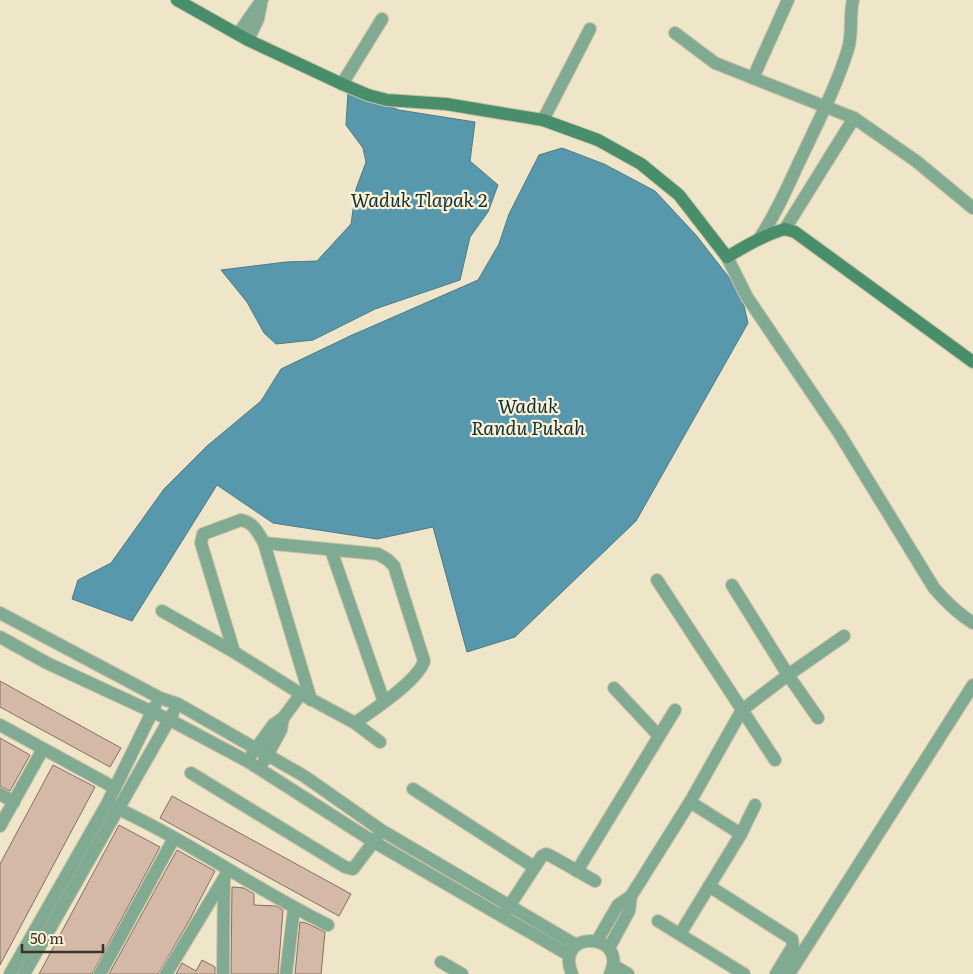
<svg xmlns="http://www.w3.org/2000/svg" width="973" height="974" font-family="Literata,serif">
	<rect width="100%" height="100%" fill="#efe5c8"/>
	<g fill="#5898ad" stroke="#4e7a85">
		<polygon points="348,92 399,110 475,122 470,161 498,185 488,212 470,237 460,280 375,309 313,340 276,344 264,333 247,302 221,270 286,262 317,261 351,224 356,189 366,162 363,148 346,125"/>
		<polygon points="562,148 604,164 655,191 696,235 741,293 748,323 636,521 515,637 467,652 433,527 377,539 273,523 217,485 132,621 72,599 78,580 111,563 164,489 207,446 261,401 281,369 350,336 478,280 499,244 509,214 539,155"/>
	</g>
	<g fill="#d5b9a8" stroke="#876e5e">
		<polygon points="0,681 121,748 110,767 0,707"/>
		<polygon points="0,738 30,755 10,791 0,786"/>
		<polygon points="53,765 95,787 0,965 0,864"/>
		<polygon points="172,796 351,894 339,916 160,818"/>
		<polygon points="119,825 160,847 92,974 39,974"/>
		<polygon points="177,850 215,871 190,919 158,974 109,974"/>
		<polygon points="232,887 244,888 254,894 254,905 276,906 283,910 278,974 231,974"/>
		<polygon points="300,922 306,923 325,932 321,974 295,974"/>
		<polygon points="202,960 215,967 215,974 176,974 182,963 196,971"/>
	</g>
	<g fill="none" stroke-linecap="round" stroke-linejoin="round">
		<defs>
			<g id="minor">
				<polyline points="675,33 715,63 854,118 916,161 973,208"/>
				<polyline points="238,34 262,0"/>
				<polyline points="248,40 258,19 261,4"/>
				<polyline points="753,78 788,0"/>
				<polyline points="342,84 382,19"/>
				<polyline points="543,120 590,29"/>
				<polyline points="785,229 854,118"/>
				<path d="M759,239C777,213 789,183 803,154C819,120 837,85 848,49C853,33 849,16 853,0"/>
				<path d="M727,257L747,297L839,433L934,588C946,602 957,613 973,623"/>
				<path d="M264,543L378,554L388,560L394,566L424,661C418,681 373,710 355,723"/>
				<polyline points="331,550 384,702"/>
				<polyline points="657,580 775,760"/>
				<polyline points="732,585 788,675 818,718"/>
				<polyline points="162,611 234,652 301,694 283,718 273,725 252,754"/>
				<polyline points="0,613 160,698 178,704 304,776 381,830 576,945"/>
				<polyline points="0,637 47,663 170,720 247,761 374,842 569,955"/>
				<path d="M234,652L201,543L203,534L241,520C254,523 258,532 264,543L311,700"/>
				<polyline points="614,688 659,736"/>
				<polyline points="305,696 355,723 380,742"/>
				<polyline points="0,725 115,788"/>
				<polyline points="264,761 281,730 283,718"/>
				<polyline points="191,773 345,867 353,869 356,865 378,836"/>
				<polyline points="413,789 534,867"/>
				<polyline points="0,794 14,802"/>
				<polyline points="690,802 741,834"/>
				<path d="M112,806C187,840 255,889 328,925"/>
				<polyline points="0,826 43,749"/>
				<polyline points="577,871 675,710"/>
				<polyline points="709,886 792,939 793,946 776,974"/>
				<polyline points="506,911 542,856 546,854 551,856 595,881"/>
				<polyline points="658,921 744,974"/>
				<polyline points="680,934 741,834 755,805"/>
				<polyline points="597,941 618,905 631,896"/>
				<polyline points="609,948 629,911 631,896 690,802 742,710 788,675 844,636"/>
				<polyline points="441,962 462,974"/>
				<polyline points="613,965 628,974"/>
				<polyline points="10,974 107,804 155,706"/>
				<polyline points="24,974 173,713"/>
				<polyline points="100,974 174,838"/>
				<polyline points="166,974 229,870"/>
				<polyline points="223,974 224,880"/>
				<polyline points="286,974 294,908"/>
				<path d="M572,974C553,928 630,932 610,974"/>
				<polyline points="789,974 973,685"/>
			</g>
			<path id="secondary" d="M177,0L248,40L342,84L368,95L387,100L446,104L543,120L598,140L641,164L679,195L727,257C746,246 764,235 785,229L795,232L973,362"/>
		</defs>
		<use href="#minor" stroke="#cac2a8" stroke-width="14"/>
		<use href="#secondary" stroke="#cac2a8" stroke-width="14"/>
		<use href="#minor" stroke="#80ab92" stroke-width="12"/>
		<use href="#secondary" stroke="#498e6a" stroke-width="12"/>
	</g>
	<g text-anchor="middle" stroke-width="4.5" stroke-linejoin="round" paint-order="stroke">
		<g font-size="19" font-style="italic" fill="#0f2f39" stroke="#fdf2d5">
			<text x="419" y="207">Waduk Tlapak 2</text>
			<text x="528" y="413">Waduk<tspan x="528" dy="22">Randu Pukah</tspan></text>
		</g>
	</g>
	<path d="M22 944v8h81v-8" fill="none" stroke="#383429" stroke-width="2.5"/>
	<text x="30" y="944" font-size="15" fill="#383429" stroke="#fdf2d5" stroke-width="4" paint-order="stroke">50 m</text>
</svg>
